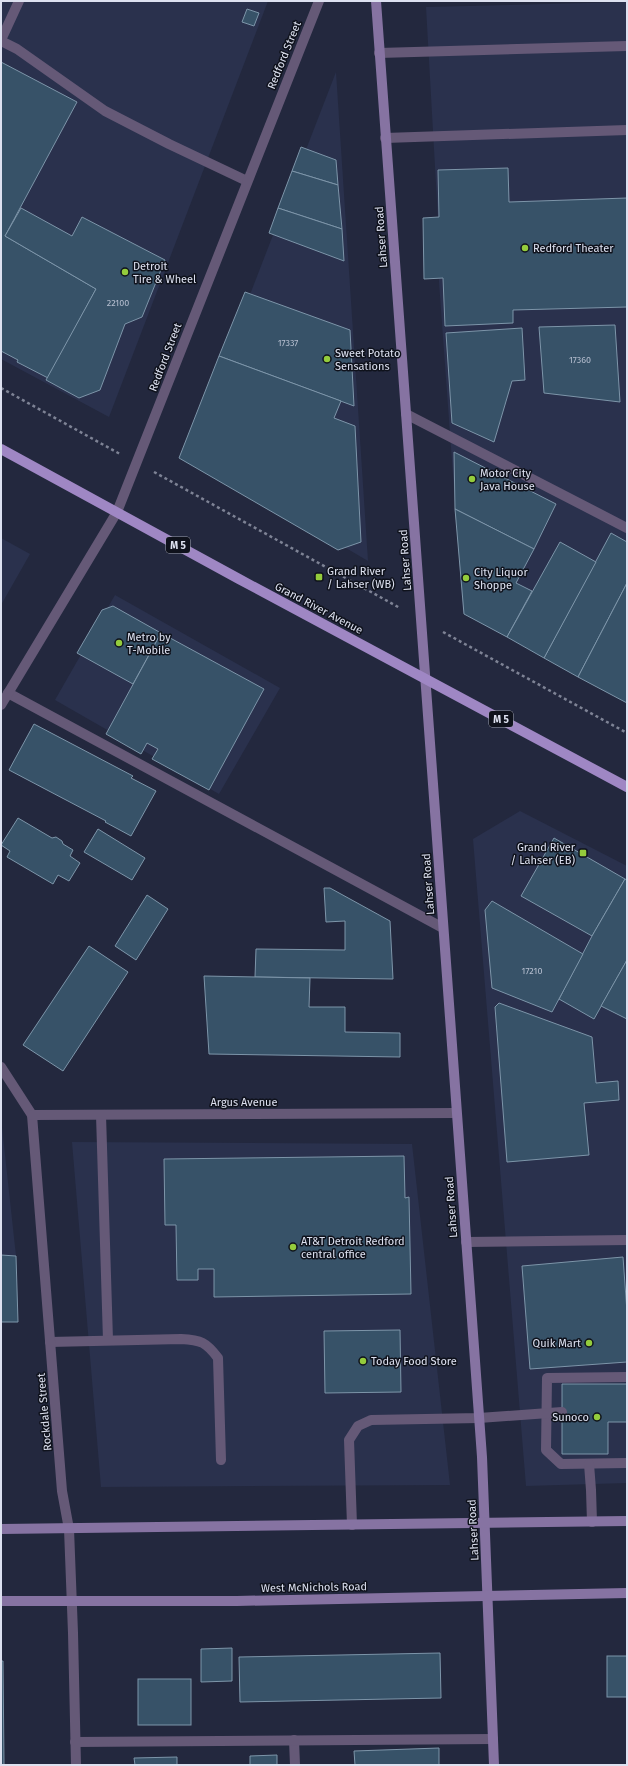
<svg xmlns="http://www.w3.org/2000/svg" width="628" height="1766" font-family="'Fira Sans',sans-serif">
	<rect width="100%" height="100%" fill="#23283e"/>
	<g fill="#2a314d">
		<polygon points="1,1 268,1 109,417 1,359"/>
		<polygon points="627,2 627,702 463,613 439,282 438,220 426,7"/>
		<polygon points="336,72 368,561 188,455"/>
		<polygon points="1,538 30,554 1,605"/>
		<polygon points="115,595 280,688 219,794 55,700"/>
		<polygon points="520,811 627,866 627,1483 526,1486 473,839"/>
		<polygon points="1,1118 16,1256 1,1255"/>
		<polygon points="72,1142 412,1144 450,1485 101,1487"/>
	</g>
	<g fill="#375268" stroke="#7d95a9">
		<polygon points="247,9 259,13 254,26 242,22"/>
		<polygon points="1,62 77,102 5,236 96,289 48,378 17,362 18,360 1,351"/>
		<polygon points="301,147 336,160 338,185 292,171"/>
		<polygon points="508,168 509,202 627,198 627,307 513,310 513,323 445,326 443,278 424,279 423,218 439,217 438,170"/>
		<polygon points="292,171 338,185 342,229 278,208"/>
		<polygon points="21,208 72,236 82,217 165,260 142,317 125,324 100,390 79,398 46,380 96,289 5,236"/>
		<polygon points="278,208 342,229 344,261 269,233"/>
		<polygon points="245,292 350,330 354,406 219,356"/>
		<polygon points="615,325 620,402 544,393 539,327"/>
		<polygon points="522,328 525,380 512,381 494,442 452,423 446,333"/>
		<polygon points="219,356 341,401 334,418 355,426 361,542 338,550 179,458"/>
		<polygon points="454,452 556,504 534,549 455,509"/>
		<polygon points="455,509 534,549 516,583 532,591 507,637 464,614"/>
		<polygon points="611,533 627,542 627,583 578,677 544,658"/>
		<polygon points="560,542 596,562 544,658 507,637"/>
		<polygon points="627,583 627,703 578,677"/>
		<polygon points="113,606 161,633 133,684 77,653 102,610"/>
		<polygon points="161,633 264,689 209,790 152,759 158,749 147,743 141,754 106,734"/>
		<polygon points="34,724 133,776 131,778 156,791 131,836 105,822 106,821 9,770"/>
		<polygon points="18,818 52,838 56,837 62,841 63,844 73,850 70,856 80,863 69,881 58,875 53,884 7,857 10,851 1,845"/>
		<polygon points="98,829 145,858 132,880 84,852"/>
		<polygon points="554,838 625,879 592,936 521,896"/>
		<polygon points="625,879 627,880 627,960 594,1019 559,999 592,936"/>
		<polygon points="324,888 330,888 390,921 393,979 255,977 256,949 345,950 345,921 326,922"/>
		<polygon points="147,895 168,909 136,960 115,946"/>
		<polygon points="492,901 583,954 552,1012 492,988 485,910"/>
		<polygon points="89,946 128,972 63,1071 23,1045"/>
		<polygon points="627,960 627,1019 601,1006"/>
		<polygon points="204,976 310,978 309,1007 345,1007 345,1032 400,1033 400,1057 209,1054"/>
		<polygon points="499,1003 592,1037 596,1083 618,1081 619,1100 584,1103 589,1155 507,1162 495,1007"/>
		<polygon points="404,1156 405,1198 409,1197 411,1294 214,1297 214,1269 198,1269 198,1280 177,1280 176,1225 165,1225 164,1159"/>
		<polygon points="1,1255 16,1256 18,1322 1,1322"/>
		<polygon points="623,1257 627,1312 627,1362 530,1369 522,1266"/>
		<polygon points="400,1330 401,1392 325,1393 324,1331"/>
		<polygon points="562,1384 627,1384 627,1422 608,1422 608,1454 562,1454"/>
		<polygon points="232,1648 232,1681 201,1682 201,1649"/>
		<polygon points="440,1653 441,1698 240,1702 239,1657"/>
		<rect x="607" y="1656" width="20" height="41"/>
		<polygon points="1,1661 3,1661 4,1765 1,1765"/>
		<rect x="138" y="1679" width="53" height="46"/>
		<polygon points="439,1748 439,1765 355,1765 354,1751"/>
		<polygon points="277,1755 277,1765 250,1765 250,1756"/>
		<polygon points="177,1757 177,1765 135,1765 134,1758"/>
	</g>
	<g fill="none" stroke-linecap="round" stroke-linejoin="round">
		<g stroke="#7e8395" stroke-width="2.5" stroke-dasharray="3 3" stroke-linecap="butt">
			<polyline points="1,388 120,454"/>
			<polyline points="154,472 400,608"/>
			<polyline points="443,632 627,733"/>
		</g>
		<g stroke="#655977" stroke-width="10">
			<polyline points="1,40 19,1"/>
			<polyline points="1,41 17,49 105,111 169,144 247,181"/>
			<polyline points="379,53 627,46"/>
			<polyline points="385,138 627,130"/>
			<polyline points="406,414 627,528"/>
			<polyline points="8,693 443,928"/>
			<polyline points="101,1115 108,1340"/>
			<polyline points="466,1242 627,1240"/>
			<path d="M50,1342L181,1339C201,1340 206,1342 218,1358L221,1460"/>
			<polyline points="627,1377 547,1378 546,1450 561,1464 627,1463"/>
			<polyline points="589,1464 591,1490 592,1522"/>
			<polyline points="352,1525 349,1440 358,1426 371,1420 479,1418 562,1412"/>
			<polyline points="294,1740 295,1765"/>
			<polyline points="75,1742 493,1739"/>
		</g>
		<g stroke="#655977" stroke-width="10">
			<polyline points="1,705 117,512 319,1"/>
			<polyline points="1,1067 32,1115 62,1491 69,1529 73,1633 76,1765"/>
			<polyline points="32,1115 456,1113"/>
		</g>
		<g stroke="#8673a2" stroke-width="10">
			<polyline points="376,1 482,1457 494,1765"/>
			<polyline points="1,1529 627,1521"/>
			<polyline points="1,1601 237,1601 627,1593"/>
		</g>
		<polyline stroke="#9f87c4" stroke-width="10" points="1,449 239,579 627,787"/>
	</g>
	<g fill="#94cc3c" stroke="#0f121c" stroke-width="1.5">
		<circle cx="525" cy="248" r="4"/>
		<circle cx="125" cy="272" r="4"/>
		<circle cx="327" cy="359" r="4"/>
		<circle cx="472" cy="479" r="4"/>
		<rect x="315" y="573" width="8" height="8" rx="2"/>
		<circle cx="466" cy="578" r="4"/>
		<circle cx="119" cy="643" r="4"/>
		<rect x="579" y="849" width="8" height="8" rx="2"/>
		<circle cx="293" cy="1247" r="4"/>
		<circle cx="589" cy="1343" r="4"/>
		<circle cx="363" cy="1361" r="4"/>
		<circle cx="597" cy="1417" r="4"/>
	</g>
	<g text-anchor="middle" stroke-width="3" stroke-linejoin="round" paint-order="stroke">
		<g font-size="9" fill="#b4bdce">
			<text x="118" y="306">22100</text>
			<text x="288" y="346">17337</text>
			<text x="580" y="363">17360</text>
			<text x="532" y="974">17210</text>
		</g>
		<g fill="#0f121c" stroke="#9fa3b0" stroke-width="1">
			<rect x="166" y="537" width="24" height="16" rx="3"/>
			<rect x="489" y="711" width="24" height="16" rx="3"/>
		</g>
		<g font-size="10" font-weight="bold" fill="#dde1f0">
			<text x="178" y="549">M 5</text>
			<text x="501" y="723">M 5</text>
		</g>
		<g font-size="11" fill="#dde1f0" stroke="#0f121c">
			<text transform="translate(284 55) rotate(-68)" y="4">Redford Street</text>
			<text transform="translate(381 237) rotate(-94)" y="4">Lahser Road</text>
			<text transform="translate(165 357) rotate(-69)" y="4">Redford Street</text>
			<text transform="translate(405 560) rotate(-94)" y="4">Lahser Road</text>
			<text transform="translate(319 608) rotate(28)" y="4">Grand River Avenue</text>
			<text transform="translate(428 884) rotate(-94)" y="4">Lahser Road</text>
			<text x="244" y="1106">Argus Avenue</text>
			<text transform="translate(451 1207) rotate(-94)" y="4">Lahser Road</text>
			<text transform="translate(44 1412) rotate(-95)" y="4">Rockdale Street</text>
			<text transform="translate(473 1530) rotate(-93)" y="4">Lahser Road</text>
			<text transform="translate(314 1587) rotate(-1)" y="4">West McNichols Road</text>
		</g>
		<g font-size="11" fill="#dde1f0" stroke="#0f121c" text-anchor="start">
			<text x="533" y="252">Redford Theater</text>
			<text x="133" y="270">Detroit<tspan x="133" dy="13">Tire &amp; Wheel</tspan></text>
			<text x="335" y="357">Sweet Potato<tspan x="335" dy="13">Sensations</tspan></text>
			<text x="480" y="477">Motor City<tspan x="480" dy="13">Java House</tspan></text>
			<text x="327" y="575">Grand River<tspan x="327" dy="13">/ Lahser (WB)</tspan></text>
			<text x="474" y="576">City Liquor<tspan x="474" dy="13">Shoppe</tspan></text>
			<text x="127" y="641">Metro by<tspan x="127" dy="13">T-Mobile</tspan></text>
			<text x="575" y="851" text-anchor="end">Grand River<tspan x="575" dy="13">/ Lahser (EB)</tspan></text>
			<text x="301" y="1245">AT&amp;T Detroit Redford<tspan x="301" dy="13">central office</tspan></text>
			<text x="581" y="1347" text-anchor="end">Quik Mart</text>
			<text x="371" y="1365">Today Food Store</text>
			<text x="589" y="1421" text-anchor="end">Sunoco</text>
		</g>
	</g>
	<rect width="628" height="1766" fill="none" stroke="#dde1f0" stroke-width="4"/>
</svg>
